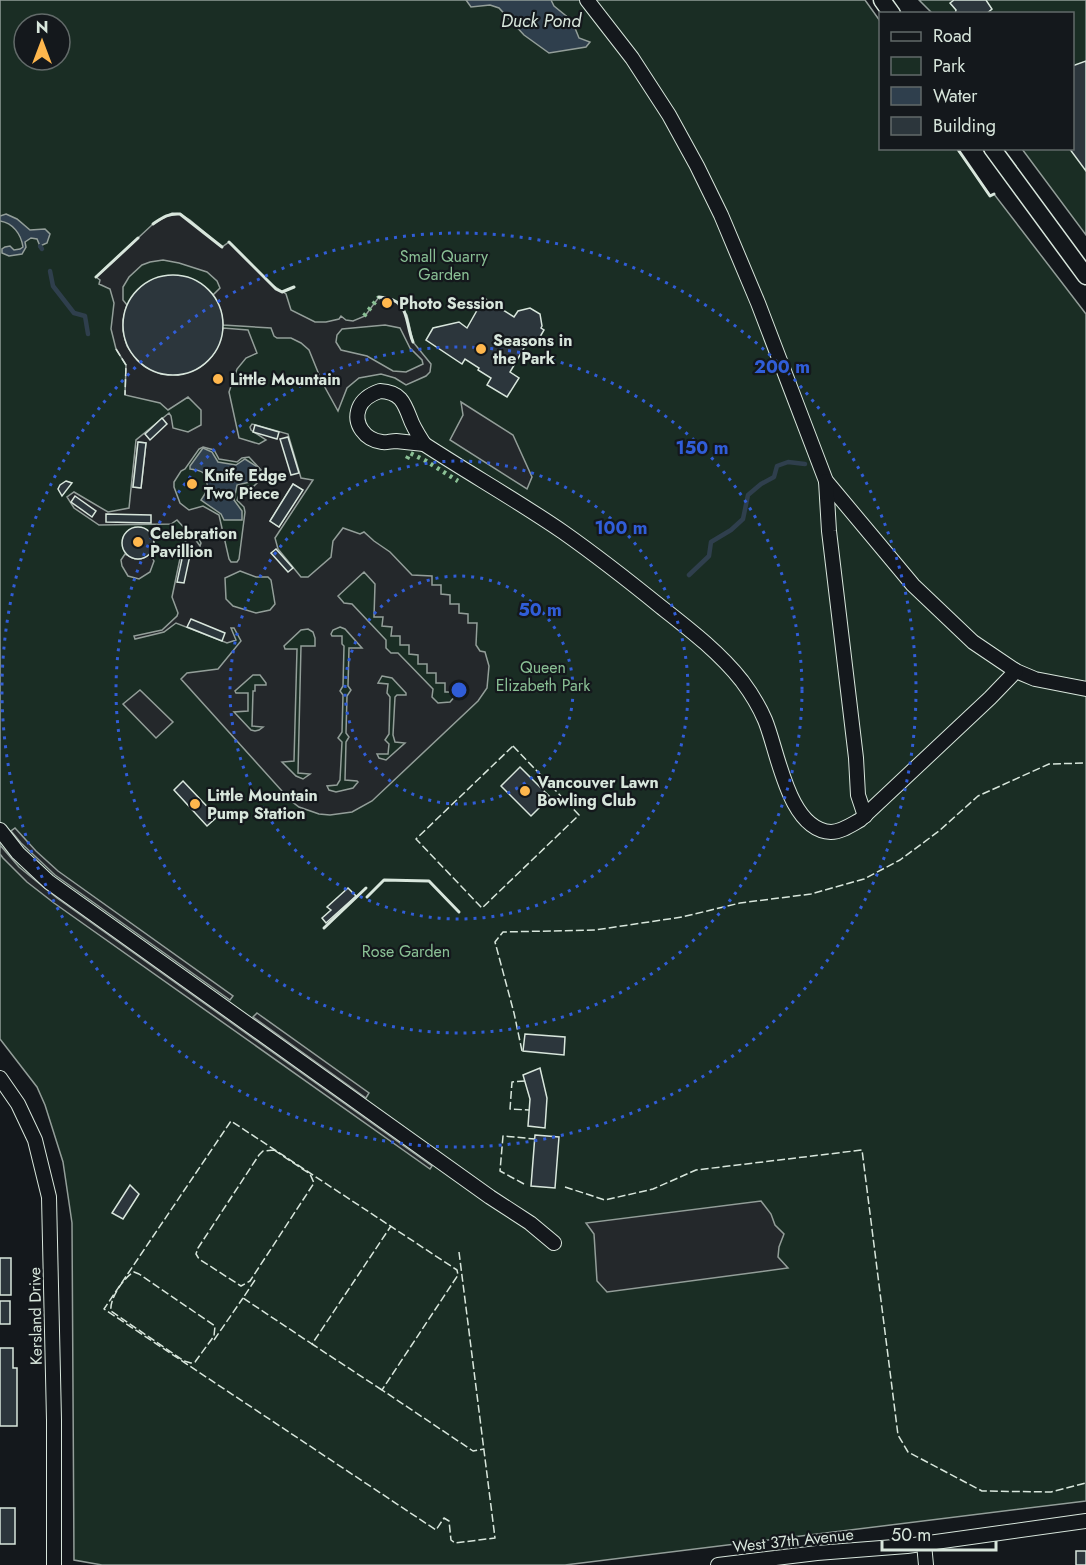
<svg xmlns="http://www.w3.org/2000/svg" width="1086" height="1565" font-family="Jost,sans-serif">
	<rect width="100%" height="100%" fill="#14181c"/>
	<g fill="#1a2d24" stroke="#939e99" stroke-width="1.5" fill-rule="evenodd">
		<path d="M0,0H865L880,21V148L957,149L990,195L994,194L1086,314V1501L565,1565H102L74,1560L72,1223L63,1162L45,1105L37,1087L0,1039ZM24,24H60V60H24Z"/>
		<polygon points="919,0 1086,0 1086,235 1022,149 1072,148 1072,14 932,13"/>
	</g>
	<g fill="#24282b" stroke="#939e99" stroke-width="1.5" fill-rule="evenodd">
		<path d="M172,213L180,214L190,220L222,247L229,242L271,284L286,294L291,310L315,322H326L339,319L341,316L346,320L353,321L365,316L379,297L395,301L407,315L413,342L431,364L430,372L426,376L406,385L395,378L381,374L359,378L347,388L338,411L322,382L309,350L301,343L291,338H277L274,336L271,328L223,325L222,316L213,295L220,288L217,281L207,272L179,263L163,260L150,262L142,265L129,277L123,287V300L127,305L123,320V331L127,346L137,360L144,366L161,374L178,375L192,371L203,365L212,356L218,346L223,328L248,330L257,353L246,358L237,369L229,392L239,438L259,444L266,440L251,430L250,427L252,424L288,434L301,478L313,480L275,538L278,549L301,577H308L331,557L333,541L343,528L360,534L364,532L374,541L390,552L412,575L432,576V585H441V594L450,595V604H459V613L468,614V623H477L476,645L480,651L485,652L489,666L487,688L478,701L372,801L352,812L330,815L319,814L299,807L291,801L181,679L187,673L218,669L241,641L234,628H231L236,640L227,643L176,623L164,632L135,639L134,636L162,630L177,616L178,613L172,597L183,544L189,538L195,539L200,546L201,543L195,531L188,532L177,520L171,524L99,525L74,508L67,497L74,492L108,512L129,508L136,440L169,413L171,416L173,428L188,432L201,425V410L188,397L168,410L160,403L125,395L126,365L116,349L111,329L114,303L110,289L99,284L100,280L96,277L153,224ZM385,325L400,328L410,348L422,360L423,364L406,372L393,371L367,356L341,350L336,342L337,335L342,329ZM138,442L146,443L141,488L133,487ZM203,447L214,450L219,459L237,462L242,458L249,457L261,470L257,483L254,486L242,487L237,500L244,507L245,512L239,559L237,562H231L229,559L219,515L203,506L189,510L180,503L174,487V482L181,471L185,469L199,449ZM293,484L302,490L279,527L270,521ZM240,571L256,577H268L271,580L275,604L270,610L256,613L233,606L226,599L225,578ZM364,572L375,584L374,617H383L382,626L392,627L391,636H400V645H409V654L418,655V664H427V673H436V683H445V692H454L456,695L450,702L438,703L432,697L433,689L398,653H391L386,648V640L352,604L344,603L338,596ZM340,627L345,629L362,648H349L348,686L351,690L347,696L346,733L349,737L346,742L345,780L357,781L358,782L353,788L336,792L329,790L327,786L337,785L340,780L342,742L338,738L342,732L343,695L340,691L343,686L344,646L342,644V636H332L331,634L333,630ZM308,629L313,632L315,638V646H301L298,773L310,774L303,779L296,776L282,762L294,761L297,649H285L284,646L301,630ZM253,675H260L266,683V685H255V691H253L252,726L263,727L259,730L255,731L251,730L234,712L248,711V693H236L235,691ZM382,676L392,678L406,693V695H397L395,697L393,735L395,742L405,743L386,760L379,758L377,754H388L389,744L385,740L389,734L390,697L387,693L388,684L378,683Z"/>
		<polygon points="461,402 513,435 532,477 527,489 450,440 463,415"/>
		<polygon points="125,554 135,559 141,559 150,554 154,561 150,572 139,579 128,576 122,566 121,560"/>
		<polygon points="140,690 173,722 156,738 123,704"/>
		<polygon points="15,828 36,851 58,871 233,996 230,1000 55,875 21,843 11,831"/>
		<polygon points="0,845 19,867 57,898 432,1166 430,1169 54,903 27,882 3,858 0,854"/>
		<polygon points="257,1013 369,1093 366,1098 253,1017"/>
		<polygon points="761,1201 771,1214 775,1225 784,1234 779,1247 778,1257 788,1268 607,1292 597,1281 594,1234 586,1223"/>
	</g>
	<g fill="#2f3f4d" stroke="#939e99" stroke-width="1.5">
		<polygon points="466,0 551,0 554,6 570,19 570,25 575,28 579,38 590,42 586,47 549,53 524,35 499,8 490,5 471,7"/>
		<path d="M6,214L17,219L30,230L45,229L50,234L47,243L40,246L37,239L31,238L25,242L26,247L22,254L9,256L2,253V249L5,247L10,246L14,250L20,249L23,247C21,234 13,223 0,221V216Z"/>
		<path d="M203,448L212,452L218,462L236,465L245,459L259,468V473L254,481L237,485L234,500L242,511V520H224L221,514L201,500L208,489C205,474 207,471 190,469V466Z"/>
	</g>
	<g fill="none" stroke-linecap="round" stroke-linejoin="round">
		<g stroke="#2f3f4d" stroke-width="4.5">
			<polyline points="40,246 42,249"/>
			<polyline points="50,271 53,286 74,313 85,316 88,334"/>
			<polyline points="689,575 709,556 711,542 731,530 743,519 748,495 761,484 774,477 777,466 788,462 805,464"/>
		</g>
	</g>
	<g fill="#2c363c" stroke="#d8e6dc" stroke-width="1.5">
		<polygon points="954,0 986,0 992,9 986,14 955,14 956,10 950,3"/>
		<polygon points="1086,61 1086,171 1069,148 1072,148 1072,66"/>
		<circle cx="173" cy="325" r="50"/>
		<polygon points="484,298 514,317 518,311 530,308 540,314 542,326 541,328 544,330 537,342 527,343 510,372 519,378 507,397 487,385 491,378 478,370 479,368 465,359 462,364 426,340 433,328 459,322 467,328"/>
		<polygon points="162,418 167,424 150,440 145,434"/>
		<polygon points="255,425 279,432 277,439 253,432"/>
		<polygon points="288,437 299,473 291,475 280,439"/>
		<polygon points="138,442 146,443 141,488 133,487"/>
		<polygon points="66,481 72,483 62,496 58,489 60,485"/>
		<polygon points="293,484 303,490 279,527 270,521"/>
		<polygon points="75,496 96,511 92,517 71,502"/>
		<polygon points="106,514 151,515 151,523 106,522"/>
		<circle cx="138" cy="543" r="16"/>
		<polygon points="185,545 192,546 184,583 177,582"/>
		<polygon points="276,549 293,568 288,572 271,553"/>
		<polygon points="191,619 225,633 222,641 187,627"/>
		<polygon points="520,767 550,797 531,816 501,786"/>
		<polygon points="183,781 217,817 207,826 174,790"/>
		<polygon points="348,888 356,896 326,923 322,918 331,910 327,907"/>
		<polygon points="525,1034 565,1037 564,1055 523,1051"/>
		<polygon points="540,1068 547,1098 545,1128 528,1126 530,1099 523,1075"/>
		<polygon points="535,1135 559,1137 555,1188 531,1186"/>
		<polygon points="130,1185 139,1194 123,1219 112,1213"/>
		<rect x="0" y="1258" width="11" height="37"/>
		<rect x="0" y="1301" width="10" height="23"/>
		<polygon points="0,1348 13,1348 13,1368 17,1368 17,1426 0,1426"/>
		<rect x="0" y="1508" width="15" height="36"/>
		<rect x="1076" y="1551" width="10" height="14"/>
	</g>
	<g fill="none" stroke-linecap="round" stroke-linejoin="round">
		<defs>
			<g id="minor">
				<polyline points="587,0 632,58 669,115 697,166 721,215 758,303 826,481 913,585 973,642 1016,671 1035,679 1086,689"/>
				<path d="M380,391C400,392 404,402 410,418C413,427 419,436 424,444C415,443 405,442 396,441C391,441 386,443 382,442C365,440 353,424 359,408C363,398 371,394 380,391Z"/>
				<path d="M424,444C470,474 518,501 563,532C597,556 629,581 661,607C689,629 719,652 742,681C751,693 759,706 765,720C778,751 788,830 831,832C841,832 851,825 860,820L990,698L1016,671"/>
				<polyline points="826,481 829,531 856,758 858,795 865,816"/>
				<polyline points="0,830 18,853 49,882 490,1197 530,1223 554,1243"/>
				<polyline points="0,1078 18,1104 35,1140 49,1197 54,1420 54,1565"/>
				<polyline points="924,1544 926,1565"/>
				<polyline points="718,1565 817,1553 907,1546 1086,1521"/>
			</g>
			<g id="tertiary">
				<polyline points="882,0 892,14"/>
				<polyline points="992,148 1086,276"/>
			</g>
		</defs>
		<use href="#minor" stroke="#d8e6dc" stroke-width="16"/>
		<use href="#tertiary" stroke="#d8e6dc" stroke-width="19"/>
		<use href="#minor" stroke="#14181c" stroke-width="14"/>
		<use href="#tertiary" stroke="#14181c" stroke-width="16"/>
		<g stroke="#8ac095" stroke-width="4.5" stroke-dasharray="3 4.5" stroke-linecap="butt">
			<polyline points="364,316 379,297"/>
			<polyline points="407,459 410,453 426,461 458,481"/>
		</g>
		<g stroke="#d8e6dc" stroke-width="1.5" stroke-dasharray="8 3" stroke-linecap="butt">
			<polyline points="116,349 126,365 125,395"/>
			<polygon points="513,746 579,815 482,908 416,839"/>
			<polyline points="522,1051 514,1013 495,942 503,932 595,930 682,917 740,903 811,894 864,879 900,860 939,831 978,796 1049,764 1086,763"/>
			<polyline points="525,1081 512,1082 510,1109 529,1110"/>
			<polygon points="274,1150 310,1174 314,1183 250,1281 241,1286 199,1259 196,1254 198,1248 259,1155 263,1151"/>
			<polyline points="524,1184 500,1171 503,1136 535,1139"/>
			<polyline points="565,1187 605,1200 653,1189 696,1170 862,1150 898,1435 908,1452 982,1491 1051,1492 1086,1483"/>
			<polyline points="459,1252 495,1538 455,1543 451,1540 449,1521 444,1518 436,1530 104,1309 231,1121 457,1270 458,1275 382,1390 473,1451 484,1449"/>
			<path d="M134,1272L139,1274L215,1326L214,1336L195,1362L191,1363L184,1361L111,1311C109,1299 124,1277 134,1272Z"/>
			<polyline points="255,1280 243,1298 312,1344"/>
			<polyline points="214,1340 243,1298"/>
			<polyline points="382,1390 312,1344 391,1226"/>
		</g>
		<g stroke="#d8e6dc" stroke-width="3">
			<polyline points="957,148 990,196 994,194"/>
			<path d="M153,224C162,218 168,213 180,214L222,247"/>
			<polyline points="229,242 276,289 282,292 294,287"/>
			<polyline points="96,277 138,238"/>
			<path d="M379,297C411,299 404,320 413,342"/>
			<polyline points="367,897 384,880 429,881 459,912"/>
			<polyline points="324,928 366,888"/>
		</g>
	</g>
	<g fill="none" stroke="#305dd8" stroke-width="3" stroke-dasharray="3 6">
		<circle cx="459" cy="690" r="114"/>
		<circle cx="459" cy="690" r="229"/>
		<circle cx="459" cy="690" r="343"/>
		<circle cx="459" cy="690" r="457"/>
	</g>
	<g fill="#ffb74d" stroke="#14181c" stroke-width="2">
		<circle cx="387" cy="303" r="6"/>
		<circle cx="481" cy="349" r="6"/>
		<circle cx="218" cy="379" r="6"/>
		<circle cx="192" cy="484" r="6"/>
		<circle cx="138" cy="542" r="6"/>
		<circle cx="525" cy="791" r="6"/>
		<circle cx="195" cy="804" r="6"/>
	</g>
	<g text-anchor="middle" stroke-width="4.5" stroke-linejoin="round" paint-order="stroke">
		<g font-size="16" fill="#8ac095" stroke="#14181c">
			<text x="444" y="262">Small Quarry<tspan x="444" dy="18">Garden</tspan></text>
			<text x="543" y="673">Queen<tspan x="543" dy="18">Elizabeth Park</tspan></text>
			<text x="406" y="957">Rose Garden</text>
		</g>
		<g font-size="16" font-weight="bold" fill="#d8e6dc" stroke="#14181c" text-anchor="start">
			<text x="399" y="309">Photo Session</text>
			<text x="493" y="346">Seasons in<tspan x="493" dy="18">the Park</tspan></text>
			<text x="230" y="385">Little Mountain</text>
			<text x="204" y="481">Knife Edge<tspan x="204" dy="18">Two Piece</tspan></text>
			<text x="150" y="539">Celebration<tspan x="150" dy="18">Pavillion</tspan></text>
			<text x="537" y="788">Vancouver Lawn<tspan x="537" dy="18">Bowling Club</tspan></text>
			<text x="207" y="801">Little Mountain<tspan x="207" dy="18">Pump Station</tspan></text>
		</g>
		<g font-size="16" fill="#d8e6dc" stroke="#14181c">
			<text transform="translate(35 1316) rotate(-91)" y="6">Kersland Drive</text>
			<text transform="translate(793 1540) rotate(-6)" y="6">West 37th Avenue</text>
		</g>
		<g font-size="18" font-style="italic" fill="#d8e6dc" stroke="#14181c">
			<text x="541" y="27">Duck Pond</text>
		</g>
	</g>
	<circle cx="459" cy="690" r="9" fill="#305dd8" stroke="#14181c" stroke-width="3"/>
	<g font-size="18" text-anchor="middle" font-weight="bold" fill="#305dd8" stroke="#14181c" stroke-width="4.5" stroke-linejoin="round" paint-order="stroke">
		<text x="782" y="373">200 m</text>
		<text x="702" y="454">150 m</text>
		<text x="621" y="534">100 m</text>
		<text x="540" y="616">50 m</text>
	</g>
	<rect x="879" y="12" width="195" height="138" fill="#14181c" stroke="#626a69" stroke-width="1.5"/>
	<rect x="891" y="32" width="30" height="9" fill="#14181c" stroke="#626a69" stroke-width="1.5"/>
	<text x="933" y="42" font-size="18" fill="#d8e6dc">Road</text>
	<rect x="891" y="57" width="30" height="18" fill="#1a2d24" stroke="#626a69" stroke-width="1.5"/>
	<text x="933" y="72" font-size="18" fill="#d8e6dc">Park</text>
	<rect x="891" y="87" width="30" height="18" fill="#2f3f4d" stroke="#626a69" stroke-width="1.5"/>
	<text x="933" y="102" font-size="18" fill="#d8e6dc">Water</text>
	<rect x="891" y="117" width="30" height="18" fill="#2c363c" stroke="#626a69" stroke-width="1.5"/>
	<text x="933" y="132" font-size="18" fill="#d8e6dc">Building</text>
	<g transform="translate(42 42)"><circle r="28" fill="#14181c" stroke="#626a69" stroke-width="1.5"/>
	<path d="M0-4.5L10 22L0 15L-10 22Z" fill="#ffb74d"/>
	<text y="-9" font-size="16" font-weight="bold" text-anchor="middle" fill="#d8e6dc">N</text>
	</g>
	<path d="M882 1541v9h114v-9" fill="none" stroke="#d8e6dc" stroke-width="3"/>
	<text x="891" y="1541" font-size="18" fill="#d8e6dc" stroke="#14181c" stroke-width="4.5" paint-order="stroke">50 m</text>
</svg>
